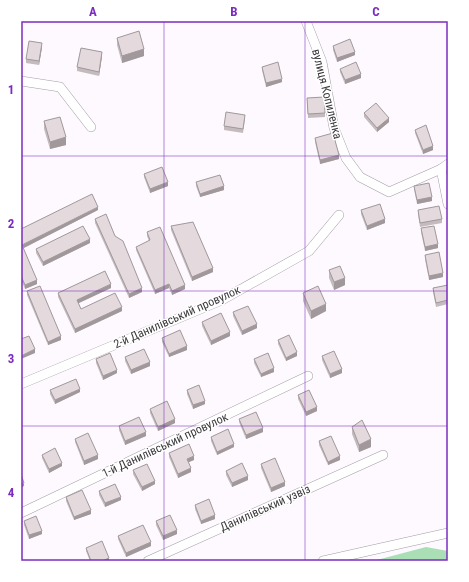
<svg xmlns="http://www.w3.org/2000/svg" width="469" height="582" font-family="'Roboto Condensed',sans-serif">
	<rect width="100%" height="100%" fill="#fdf9fe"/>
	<polygon fill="#aadeb5" points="426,547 448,551 448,561 373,561"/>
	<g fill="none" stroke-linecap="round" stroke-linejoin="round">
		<defs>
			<g id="street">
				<polyline points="306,21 322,62 334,128 346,158 360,177 389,192 441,169 448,164"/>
				<polyline points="21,81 60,87 91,127"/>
				<polyline points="441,169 448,204"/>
				<polyline points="21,384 222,300 309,251 339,215"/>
				<polyline points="21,513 308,376"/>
				<polyline points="148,561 383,455"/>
				<polyline points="323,561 448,533"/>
			</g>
		</defs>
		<use href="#street" stroke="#a49ea6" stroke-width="10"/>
		<use href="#street" stroke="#fff" stroke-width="9"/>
	</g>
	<g fill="#c4bbbe">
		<polygon points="117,38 144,56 122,63 117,45"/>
		<polygon points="333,46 355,55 337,62 333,50"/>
		<polygon points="42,47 39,65 26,63 26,59"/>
		<polygon points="102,56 99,76 77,71 77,67"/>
		<polygon points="262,67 282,82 266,87 262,70"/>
		<polygon points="340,69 361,78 345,84 340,72"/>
		<polygon points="307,98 325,113 325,117 308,118"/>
		<polygon points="364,113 389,122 377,132 364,117"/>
		<polygon points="245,119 243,133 224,130 224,126"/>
		<polygon points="44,121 66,145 50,149 44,129"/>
		<polygon points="415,130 433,150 423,154 415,133"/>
		<polygon points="315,138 339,159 320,164 315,142"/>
		<polygon points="144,174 168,186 150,193 144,177"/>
		<polygon points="196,182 224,190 200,197 196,186"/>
		<polygon points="414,186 432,201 417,204 414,189"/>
		<polygon points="98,210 23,248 37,284 25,289 21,280 21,229"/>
		<polygon points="361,210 385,223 367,230 361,214"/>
		<polygon points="418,210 442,219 442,223 420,227 418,214"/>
		<polygon points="95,219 115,236 142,292 129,298 95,223"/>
		<polygon points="171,226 213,272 192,281 171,230"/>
		<polygon points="421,228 438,248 425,251 421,232"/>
		<polygon points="147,232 185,289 172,295 169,288 155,294 136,250 136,247 149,241 147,236"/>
		<polygon points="90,243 43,266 36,253 36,249"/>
		<polygon points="425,255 443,277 429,280 425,259"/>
		<polygon points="329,270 345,285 334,290 329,278"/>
		<polygon points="448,285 448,304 436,307 433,292 433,288"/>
		<polygon points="111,288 78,303 81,309 122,311 75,333 58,297 58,293"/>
		<polygon points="27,291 61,340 48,345 27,295"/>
		<polygon points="303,293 326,311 311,319 303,301"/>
		<polygon points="233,312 257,328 242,335 233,316"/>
		<polygon points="202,322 230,336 211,345 202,326"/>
		<polygon points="162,338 187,350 169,357 162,342"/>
		<polygon points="278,340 297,356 286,361 278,344"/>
		<polygon points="322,356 342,373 330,378 322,360"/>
		<polygon points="125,357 150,366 131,374 125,361"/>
		<polygon points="96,359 117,373 103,380 96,363"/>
		<polygon points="254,359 274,372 261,377 254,363"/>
		<polygon points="50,390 80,392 55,404 50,394"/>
		<polygon points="187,390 205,404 193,409 187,394"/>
		<polygon points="298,395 317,411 306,416 298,399"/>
		<polygon points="150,409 175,423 158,431 150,413"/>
		<polygon points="239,419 263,432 246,439 239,422"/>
		<polygon points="119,426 146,436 125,445 119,430"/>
		<polygon points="352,427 371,447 359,452 352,434"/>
		<polygon points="211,437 234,447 217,455 211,441"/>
		<polygon points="75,439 98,459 84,465 75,442"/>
		<polygon points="319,441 340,460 328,465 319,445"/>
		<polygon points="169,453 194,460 188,462 191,472 178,478 169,457"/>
		<polygon points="42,455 62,466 49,473 42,458"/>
		<polygon points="261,464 285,486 271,492 261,468"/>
		<polygon points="133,470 155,484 142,491 133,474"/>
		<polygon points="226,471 248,480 232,487 226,475"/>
		<polygon points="99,491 121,500 105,507 99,495"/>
		<polygon points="66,497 91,514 74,520 66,501"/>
		<polygon points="195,505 215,519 201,524 195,509"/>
		<polygon points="24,521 42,534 29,539 24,525"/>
		<polygon points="156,521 177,534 163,540 156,525"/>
		<polygon points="118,536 151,546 126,557 118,539"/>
		<polygon points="86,548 109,561 90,561 86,551"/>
	</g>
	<g fill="#a0989b">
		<polygon points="42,43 42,47 39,65 39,61"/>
		<polygon points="144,49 144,56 122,63 122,56"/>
		<polygon points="102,52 102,56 99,76 99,72"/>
		<polygon points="355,52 355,55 337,62 337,58"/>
		<polygon points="361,74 361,78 345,84 345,80"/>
		<polygon points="282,79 282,82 266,87 266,83"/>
		<polygon points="389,118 389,122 377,132 377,128"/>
		<polygon points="66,137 66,145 50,149 50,142"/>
		<polygon points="433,146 433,150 423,154 423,150"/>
		<polygon points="339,155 339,159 320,164 320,160"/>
		<polygon points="168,182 168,186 150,193 150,189"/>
		<polygon points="224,186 224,190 200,197 200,194"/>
		<polygon points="432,197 432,201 417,204 417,200"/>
		<polygon points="98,207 98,210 22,249 22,245"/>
		<polygon points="385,219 385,223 367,230 367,226"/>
		<polygon points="90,239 90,243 43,266 43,262"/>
		<polygon points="438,244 438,248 425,251 425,247"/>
		<polygon points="213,268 213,272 192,281 192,277"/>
		<polygon points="443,273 443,277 429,280 429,276"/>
		<polygon points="345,278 345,285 334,290 334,282"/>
		<polygon points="37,280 37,284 25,289 25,285"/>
		<polygon points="111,284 111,288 77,304 77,300"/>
		<polygon points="169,284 169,288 155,294 155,290"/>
		<polygon points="185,285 185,289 172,295 172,291"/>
		<polygon points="142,288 142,292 129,298 129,294"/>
		<polygon points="326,304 326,311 311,319 311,311"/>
		<polygon points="122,307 122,311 75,333 75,329"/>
		<polygon points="257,324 257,328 242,335 242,331"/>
		<polygon points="230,332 230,336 211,345 211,341"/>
		<polygon points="61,336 61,340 48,345 48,342"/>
		<polygon points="187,346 187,350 169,357 169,354"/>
		<polygon points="35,349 35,353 21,359 21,356"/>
		<polygon points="297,352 297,356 286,361 286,358"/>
		<polygon points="150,362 150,366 131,374 131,370"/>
		<polygon points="274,368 274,372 261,377 261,374"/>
		<polygon points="342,369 342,373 330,378 330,374"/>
		<polygon points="117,370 117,373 103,380 103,376"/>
		<polygon points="80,389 80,392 55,404 55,400"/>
		<polygon points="205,401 205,404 193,409 193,405"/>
		<polygon points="317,407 317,411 306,416 306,412"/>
		<polygon points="175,419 175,423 158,431 158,427"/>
		<polygon points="263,428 263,432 246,439 246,435"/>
		<polygon points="146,432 146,436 125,445 125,441"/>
		<polygon points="371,439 371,447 359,452 359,445"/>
		<polygon points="234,444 234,447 217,455 217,452"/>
		<polygon points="98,455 98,459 84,465 84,461"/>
		<polygon points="194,456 194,460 187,463 187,459"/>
		<polygon points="340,456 340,460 328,465 328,462"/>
		<polygon points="62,463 62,466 49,473 49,469"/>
		<polygon points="191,468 191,472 178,478 178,474"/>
		<polygon points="248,476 248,480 232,487 232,483"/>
		<polygon points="155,481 155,484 142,491 142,487"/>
		<polygon points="285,482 285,486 271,492 271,488"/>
		<polygon points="24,483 24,486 21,488 21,484"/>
		<polygon points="121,497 121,500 105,507 105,503"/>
		<polygon points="91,510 91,514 74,520 74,517"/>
		<polygon points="215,515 215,519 201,524 201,521"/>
		<polygon points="177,530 177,534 163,540 163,536"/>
		<polygon points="42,531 42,534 29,539 29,535"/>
		<polygon points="151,542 151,546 126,557 126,553"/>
		<polygon points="109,558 109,561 102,561"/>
	</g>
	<g fill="#e4d9dd" stroke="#a0989b">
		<polygon points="139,31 144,49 122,56 117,38"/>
		<polygon points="350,39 355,52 337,58 333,46"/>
		<polygon points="29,41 42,43 39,61 26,59"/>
		<polygon points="81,48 102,52 99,72 77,67"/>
		<polygon points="278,62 282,79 266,83 262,67"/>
		<polygon points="356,62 361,74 345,80 340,69"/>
		<polygon points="324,97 325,113 308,114 307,98"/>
		<polygon points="376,103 389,118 377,128 364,113"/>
		<polygon points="226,112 245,115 243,129 224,126"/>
		<polygon points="60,117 66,137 50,142 44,121"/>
		<polygon points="426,125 433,146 423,150 415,130"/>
		<polygon points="333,133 339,155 320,160 315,138"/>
		<polygon points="162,167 168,182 150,189 144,174"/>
		<polygon points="220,175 224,186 200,194 196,182"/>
		<polygon points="429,183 432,197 417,200 414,186"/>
		<polygon points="92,194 98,207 22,245 37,280 25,285 21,276 21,229"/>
		<polygon points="380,204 385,219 367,226 361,210"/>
		<polygon points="439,206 442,219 420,223 418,210"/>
		<polygon points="106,214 115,236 123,241 142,288 129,294 95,219"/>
		<polygon points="193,222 213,268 192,277 171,226"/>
		<polygon points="83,226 90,239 43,262 36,249"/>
		<polygon points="434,226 438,244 425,247 421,228"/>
		<polygon points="160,227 185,285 172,291 169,284 155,290 136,247 150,240 147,232"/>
		<polygon points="439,252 443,273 429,276 425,255"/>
		<polygon points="340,266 345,278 334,282 329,270"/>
		<polygon points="105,271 111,284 77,300 81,309 115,293 122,307 75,329 58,293"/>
		<polygon points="448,285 448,300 436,303 433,288"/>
		<polygon points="40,286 61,336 48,342 27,291"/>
		<polygon points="318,286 326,304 311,311 303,293"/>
		<polygon points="248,306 257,324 242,331 233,312"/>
		<polygon points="221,313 230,332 211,341 202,322"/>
		<polygon points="180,330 187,346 169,354 162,338"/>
		<polygon points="289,335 297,352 286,358 278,340"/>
		<polygon points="29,336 35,349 21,356 21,339"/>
		<polygon points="144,349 150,362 131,370 125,357"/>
		<polygon points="334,351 342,369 330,374 322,356"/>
		<polygon points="110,353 117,370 103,376 96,359"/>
		<polygon points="268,353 274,368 261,374 254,359"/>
		<polygon points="76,379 80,389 55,400 50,390"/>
		<polygon points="199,385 205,401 193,405 187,390"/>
		<polygon points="309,390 317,407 306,412 298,395"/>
		<polygon points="167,401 175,419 158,427 150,409"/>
		<polygon points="256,412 263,428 246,435 239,419"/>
		<polygon points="139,417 146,432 125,441 119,426"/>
		<polygon points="362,420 371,439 359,445 352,427"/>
		<polygon points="228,429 234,444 217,452 211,437"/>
		<polygon points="88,433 98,455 84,461 75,439"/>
		<polygon points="331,436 340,456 328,462 319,441"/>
		<polygon points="189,444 194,456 187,459 191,468 178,474 169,453"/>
		<polygon points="55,448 62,463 49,469 42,455"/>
		<polygon points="275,458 285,482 271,488 261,464"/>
		<polygon points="242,463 248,476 232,483 226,471"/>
		<polygon points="147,464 155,481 142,487 133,470"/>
		<polygon points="21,474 24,483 21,484"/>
		<polygon points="115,484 121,497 105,503 99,491"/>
		<polygon points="82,490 91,510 74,517 66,497"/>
		<polygon points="209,499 215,515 201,521 195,505"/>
		<polygon points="170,515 177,530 163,536 156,521"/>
		<polygon points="36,516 42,531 29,535 24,521"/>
		<polygon points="143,525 151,542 126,553 118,536"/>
		<polygon points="102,541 109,558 102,561 91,561 86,548"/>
	</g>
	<path fill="none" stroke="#7b2cbf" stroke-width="1" stroke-opacity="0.55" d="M164,21V561M305,21V561M21,156H448M21,291H448M21,426H448"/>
	<g text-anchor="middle" stroke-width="3" stroke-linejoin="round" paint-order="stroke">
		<g font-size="12" fill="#3c393c" stroke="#fff">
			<text transform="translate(327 94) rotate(76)" y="4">вулиця Копиленка</text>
			<text transform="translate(177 317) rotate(-24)" y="4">2-й Данилівський провулок</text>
			<text transform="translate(165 445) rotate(-25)" y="4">1-й Данилівський провулок</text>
			<text transform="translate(265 508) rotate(-24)" y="4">Данилівський узвіз</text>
		</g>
	</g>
	<rect width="469" height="582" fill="none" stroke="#ffffff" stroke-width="44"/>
	<rect x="22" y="22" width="425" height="538" fill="none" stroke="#7b2cbf" stroke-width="1.5"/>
	<g font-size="13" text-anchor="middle" font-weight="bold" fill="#7b2cbf">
		<text x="93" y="16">A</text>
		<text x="234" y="16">B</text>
		<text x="376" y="16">C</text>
		<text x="11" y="94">1</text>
		<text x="11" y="228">2</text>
		<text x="11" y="363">3</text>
		<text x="11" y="497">4</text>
	</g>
</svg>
